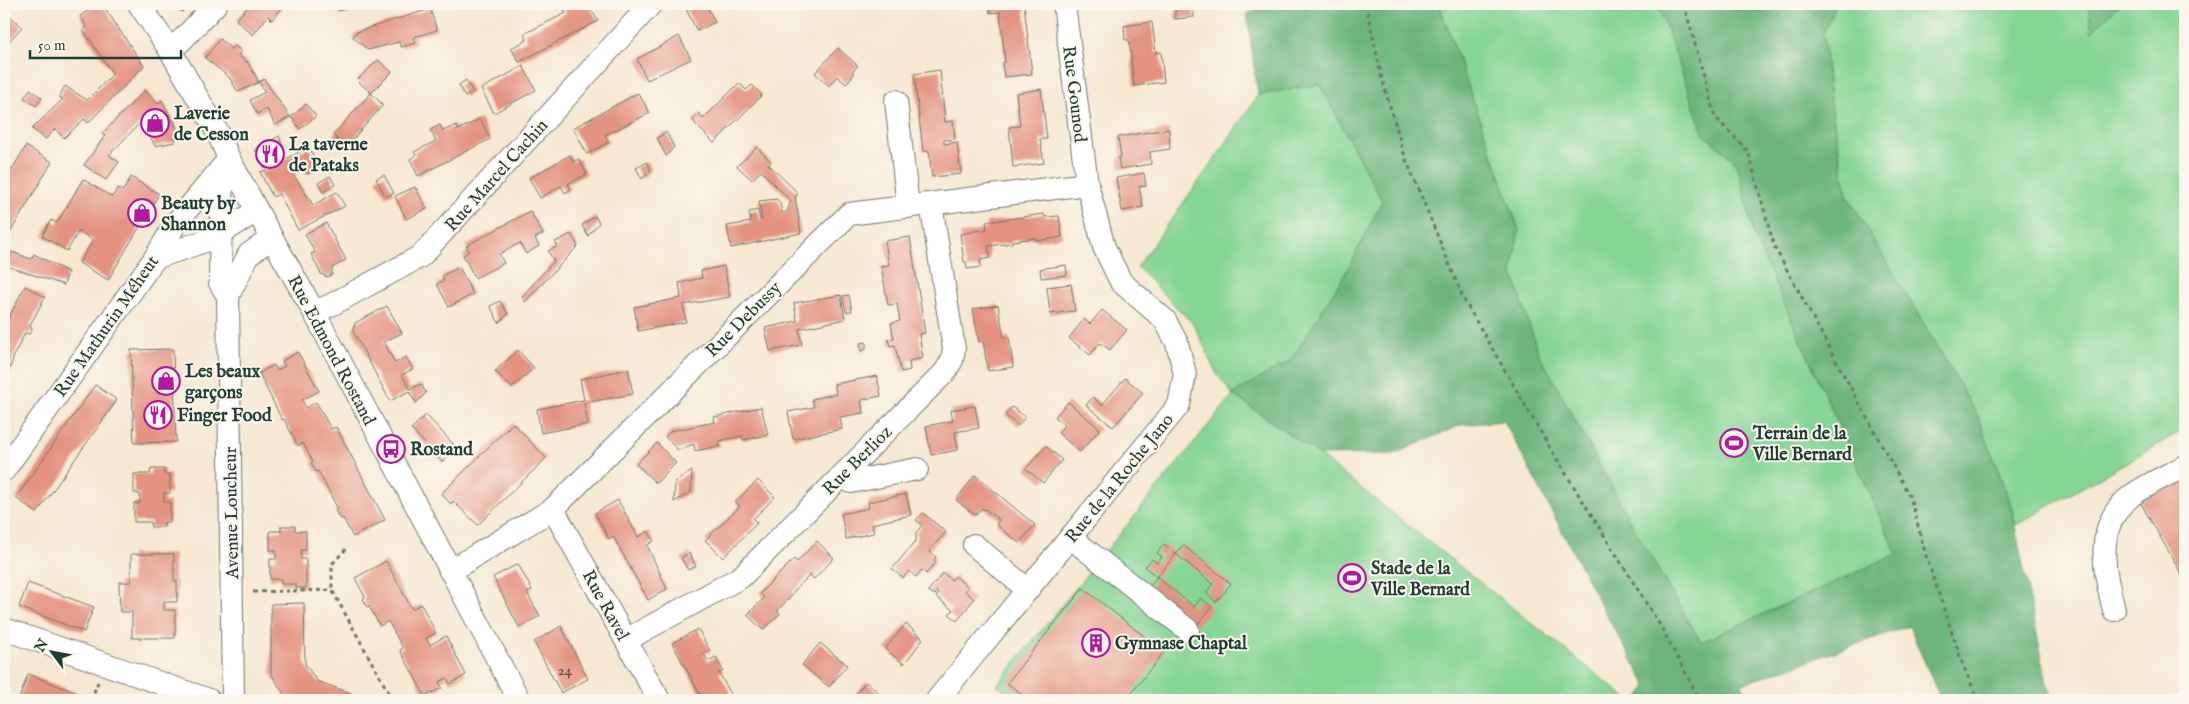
<svg xmlns="http://www.w3.org/2000/svg" width="2189" height="704" font-family="'IM FELL English',serif">
	<rect width="100%" height="100%" fill="#fbf7ec"/>
	<filter id="ink" filterUnits="userSpaceOnUse"><feTurbulence type="fractalNoise" baseFrequency=".02" numOctaves="2"/><feDisplacementMap in="SourceGraphic" scale="10" xChannelSelector="R" yChannelSelector="G"/><feConvolveMatrix kernelMatrix="1 2 1 2 8 2 1 2 1" color-interpolation-filters="sRGB"/></filter>
	<filter id="wash" filterUnits="userSpaceOnUse"><feTurbulence type="fractalNoise" baseFrequency=".0096" numOctaves="4" result="noise"/><feDisplacementMap in="SourceGraphic" scale="20" xChannelSelector="R" yChannelSelector="G"/><feGaussianBlur stdDeviation="1.12" result="paint"/><feColorMatrix in="noise" values="0 0 0 0 0 0 0 0 0 0 0 0 0 0 0 0 0 1.4 0 .05"/><feComposite in="paint" operator="in"/></filter>
	<g filter="url(#wash)">
		<rect width="100%" height="100%" fill="#f6e8d2"/>
		<g fill="#85d595" stroke="#528964">
			<polygon points="1439,4 1658,4 1704,135 1737,163 1755,239 1897,554 1701,642 1635,530 1538,352 1512,271 1519,230"/>
			<polygon points="1836,4 2088,4 2092,32 2120,4 2185,4 2185,429 2016,525 2010,502 1977,414 1847,195 1830,100 1823,33"/>
			<polygon points="1320,84 1382,201 1348,269 1291,360 1233,395 1319,455 1629,700 1016,700 997,685 1233,395 1217,374 1194,325 1137,267 1222,149 1258,95"/>
		</g>
		<g fill="#6cb67e" stroke="#467a59">
			<polygon points="1265,4 1439,4 1519,230 1512,271 1538,352 1635,530 1701,642 1897,554 1755,239 1737,163 1704,135 1658,4 1836,4 1823,33 1830,100 1847,195 1977,414 2010,502 2048,688 2053,700 1941,700 1909,626 1742,684 1748,700 1637,700 1647,686 1604,611 1504,421 1461,425 1394,454 1319,455 1233,394 1291,360 1348,269 1382,201 1320,84 1258,95 1247,14"/>
			<polygon points="2088,4 2120,4 2092,32"/>
		</g>
		<g id="blocks">
			<g fill="#e49380">
				<polygon points="98,4 102,4 144,66 88,123 84,119 64,138 55,129 46,139 32,129 63,99 59,97 65,86 87,100 113,74 83,30 87,27 80,16"/>
				<polygon points="173,4 189,4 182,12"/>
				<polygon points="250,4 279,4 278,5 282,8 272,20 268,16 253,35 236,20"/>
				<polygon points="336,4 359,4 359,6 338,11"/>
				<polygon points="567,4 588,4 598,21 519,62 511,48 527,40 524,34 566,13 563,6"/>
				<polygon points="692,4 706,4 715,22 697,31 685,7"/>
				<polygon points="810,4 817,4 810,11 807,7"/>
				<polygon points="989,4 1024,4 1032,74 1004,77 1002,63 1005,62 1000,12 990,13"/>
				<polygon points="1193,7 1194,17 1175,19 1175,10"/>
				<polygon points="430,9 437,30 414,37 416,43 401,47 399,42 368,50 353,37 355,33 371,27"/>
				<polygon points="4,10 22,27 4,47"/>
				<polygon points="1152,22 1156,53 1161,52 1164,82 1134,86 1129,40 1125,40 1124,26"/>
				<polygon points="679,36 691,59 647,80 637,59"/>
				<polygon points="220,39 231,49 235,46 241,51 238,55 246,62 247,61 259,82 238,92 229,77 205,58"/>
				<polygon points="838,48 858,66 852,72 854,74 846,84 837,76 829,86 815,73"/>
				<polygon points="378,60 392,72 371,93 357,80"/>
				<polygon points="523,66 536,90 494,113 481,89"/>
				<polygon points="940,70 945,122 953,121 955,139 944,140 944,144 957,142 961,174 932,177 929,151 923,151 914,74"/>
				<polygon points="264,79 290,117 275,125 267,109 257,114 250,100 265,92 259,82"/>
				<polygon points="466,80 473,92 465,97 459,85"/>
				<polygon points="739,83 746,90 752,85 762,95 714,143 696,125 693,120 699,113 703,119"/>
				<polygon points="30,89 42,98 36,106 24,98"/>
				<polygon points="1041,89 1047,139 1040,139 1044,163 1013,167 1009,127 1020,126 1016,93"/>
				<polygon points="145,90 158,104 162,100 177,128 175,142 155,146 142,121 109,155 119,162 106,180 84,165 105,136 102,134"/>
				<polygon points="371,93 383,105 346,147 333,135"/>
				<polygon points="638,93 650,113 605,135 609,142 587,154 573,128"/>
				<polygon points="306,104 316,116 300,129 291,117"/>
				<polygon points="480,119 490,139 418,176 410,159 416,155 414,152 436,141 430,130 440,125 443,131 456,125 458,130"/>
				<polygon points="1169,129 1170,149 1150,152 1151,164 1120,169 1118,158 1121,157 1118,137"/>
				<polygon points="666,132 674,147 666,156 657,138"/>
				<polygon points="279,136 283,147 280,149 286,159 309,147 316,161 319,168 307,174 304,169 293,174 313,205 337,192 345,206 298,230 279,194 273,197 260,172 266,170 255,149"/>
				<polygon points="26,146 52,162 10,233 4,229 4,183"/>
				<polygon points="757,147 771,162 768,164 798,193 795,197 801,233 731,248 727,226 751,222 749,212 758,210 760,220 762,220 759,201 777,199 780,203 782,213 787,212 791,201 761,171 752,180 737,166"/>
				<polygon points="570,155 573,162 579,159 587,174 568,184 571,189 565,193 561,186 540,198 529,178"/>
				<polygon points="647,162 651,170 642,179 636,168"/>
				<polygon points="1144,173 1146,186 1139,187 1143,207 1122,211 1116,178"/>
				<polygon points="384,175 394,193 386,197 376,179"/>
				<polygon points="330,176 335,185 323,192 318,183"/>
				<polygon points="131,177 159,194 108,280 79,263 93,240 79,231 67,251 42,236 51,220 57,223 83,179 112,197 118,188 123,191"/>
				<polygon points="415,187 427,209 406,219 395,196"/>
				<polygon points="530,211 543,234 535,238 539,246 526,254 520,243 499,254 504,263 475,278 463,255 469,251 466,246"/>
				<polygon points="1044,214 1045,217 1059,216 1062,237 1036,241 1036,238 1012,241 1012,243 988,246 990,258 980,260 981,267 967,269 966,262 964,262 960,234 987,229 986,222"/>
				<polygon points="595,216 599,223 588,236 582,225"/>
				<polygon points="326,223 346,260 332,268 332,275 327,277 321,274 311,254 315,252 305,234"/>
				<polygon points="571,234 578,246 525,302 522,296 554,261 548,251 558,246 555,242"/>
				<polygon points="910,237 925,333 919,334 923,358 909,361 910,370 901,372 895,345 890,346 888,339 894,338 891,323 900,321 897,304 888,305 881,266 889,265 885,241"/>
				<polygon points="12,252 31,259 34,254 68,272 64,285 7,266"/>
				<polygon points="1066,265 1067,275 1041,278 1040,269"/>
				<polygon points="724,266 730,297 683,305 686,322 638,331 634,307 681,298 679,283 702,278 701,271"/>
				<polygon points="459,267 473,294 449,307 437,284 444,280 442,276"/>
				<polygon points="1071,284 1075,311 1050,314 1047,287"/>
				<polygon points="25,286 45,297 30,325 32,330 29,334 25,333 15,353 4,386 4,327"/>
				<polygon points="841,295 845,319 799,329 802,345 770,351 765,328 797,321 794,303"/>
				<polygon points="849,295 852,311 846,312 843,296"/>
				<polygon points="500,301 508,314 499,323 490,306"/>
				<polygon points="998,305 1004,338 1009,337 1013,367 988,371 983,341 979,342 973,309"/>
				<polygon points="387,306 402,333 384,342 395,363 406,357 413,369 402,375 410,389 421,384 426,393 416,403 409,391 390,401 353,331 355,323"/>
				<polygon points="1102,310 1127,330 1110,350 1100,343 1090,355 1069,338 1084,319 1090,324"/>
				<polygon points="866,342 866,349 861,351 860,343"/>
				<polygon points="173,349 176,442 134,443 131,350"/>
				<polygon points="518,350 534,368 512,388 495,371"/>
				<polygon points="298,352 319,391 302,400 306,408 316,402 331,429 336,427 385,520 353,537 343,518 340,519 335,510 338,509 318,471 316,472 311,463 313,462 303,443 298,446 284,419 282,420 259,373 274,365 277,370 285,366 282,361"/>
				<polygon points="628,369 633,394 584,403 588,424 541,433 537,409 584,400 580,379"/>
				<polygon points="877,376 881,396 861,400 863,413 840,417 842,429 793,439 788,412 814,407 812,399 836,394 834,384"/>
				<polygon points="1125,378 1143,393 1113,427 1086,405 1093,397 1102,405"/>
				<polygon points="95,385 117,400 37,513 16,498"/>
				<polygon points="1068,402 1100,429 1080,452 1058,433 1064,425 1055,417"/>
				<polygon points="975,406 979,428 955,432 958,450 931,455 926,426 953,421 951,410"/>
				<polygon points="761,407 768,435 743,440 742,436 719,441 720,446 695,451 694,444 678,450 665,437 671,431 715,422 714,417"/>
				<polygon points="1012,407 1025,417 1018,426 1005,415"/>
				<polygon points="426,415 457,448 442,462 411,429"/>
				<polygon points="513,423 546,458 478,525 453,501 451,504 441,494"/>
				<polygon points="657,443 676,463 656,483 636,464"/>
				<polygon points="1046,446 1062,460 1043,483 1026,469"/>
				<polygon points="151,469 164,469 164,474 170,474 170,493 164,493 164,502 170,502 170,522 164,522 164,527 151,527 151,522 134,522 134,503 140,503 140,494 134,493 134,474 150,474"/>
				<polygon points="692,471 691,492 674,502 675,482"/>
				<polygon points="975,475 1035,525 1019,543 996,524 999,520 985,509 984,510 982,508 975,515 956,500"/>
				<polygon points="2185,475 2185,580 2140,502"/>
				<polygon points="758,480 775,497 753,519 757,523 723,558 705,540 740,506 735,502"/>
				<polygon points="906,494 911,515 872,524 874,533 846,539 841,514 869,508 868,502"/>
				<polygon points="618,500 638,537 648,531 654,541 647,545 667,589 648,600 613,536 609,539 595,513"/>
				<polygon points="923,513 946,532 929,551 936,557 934,560 936,562 926,574 922,570 916,577 909,571 903,578 892,569 916,541 916,533 922,525 916,520"/>
				<polygon points="281,526 295,526 295,531 306,531 306,550 301,550 301,559 306,559 306,588 296,588 296,584 281,584 281,579 270,579 270,559 276,559 276,550 270,550 270,531 281,531"/>
				<polygon points="817,541 834,558 814,579 810,575 793,592 794,593 777,611 780,614 763,630 747,615 764,598 760,593 794,559 797,562"/>
				<polygon points="1164,544 1176,554 1157,577 1145,567 1152,559 1157,563 1162,557 1157,553"/>
				<polygon points="1183,545 1231,584 1216,602 1206,593 1213,584 1176,554"/>
				<polygon points="689,553 696,566 688,570 681,558"/>
				<polygon points="131,554 174,554 174,581 177,581 177,602 164,602 164,610 175,610 175,638 132,638 132,612 120,612 119,582 131,582"/>
				<polygon points="386,561 412,609 421,604 436,633 426,638 430,645 446,636 466,675 450,684 447,678 439,682 442,688 425,696 400,650 403,648 388,621 380,626 369,606 367,607 363,599 365,597 355,578"/>
				<polygon points="518,564 532,590 527,593 540,616 519,627 493,577"/>
				<polygon points="943,573 952,580 955,576 968,587 965,591 974,599 957,621 949,614 953,610 936,597 939,593 937,591 935,595 928,591"/>
				<polygon points="1157,577 1194,607 1201,598 1212,607 1197,625 1150,586"/>
				<polygon points="28,583 94,607 84,632 19,607"/>
				<polygon points="1083,588 1164,652 1126,700 1029,700 1007,683"/>
				<polygon points="304,603 305,664 317,681 369,700 288,700 271,674 271,604"/>
				<polygon points="906,624 923,639 904,664 885,649"/>
				<polygon points="561,626 588,679 561,693 534,642"/>
				<polygon points="698,629 710,651 704,654 708,661 716,657 723,671 719,673 731,694 720,700 703,700 672,643"/>
				<polygon points="820,643 847,665 829,687 802,665"/>
				<polygon points="28,674 85,696 83,700 19,699"/>
				<polygon points="866,682 887,700 850,700"/>
			</g>
		</g>
	</g>
	<g filter="url(#ink)">
		<use href="#blocks" fill-opacity="0" stroke="#6a796b" stroke-width="1"/>
		<g fill="none" stroke-linecap="round" stroke-linejoin="round">
			<defs>
				<g id="minor">
					<polyline points="139,4 170,50 218,133 229,159 272,238 314,312 519,700"/>
					<polyline points="170,50 183,39 216,4"/>
					<polyline points="896,101 908,207"/>
					<polyline points="228,162 221,195 220,283 228,296"/>
					<polyline points="155,258 211,239 257,211"/>
					<polyline points="314,312 331,305 421,256 651,4"/>
					<polyline points="4,470 155,258 176,223 229,159"/>
					<polyline points="843,475 851,482 917,469"/>
					<polyline points="553,509 659,700"/>
					<polyline points="1071,538 1188,630"/>
					<polyline points="974,545 1028,590"/>
					<polyline points="450,571 553,509 849,214 1087,184"/>
					<path d="M2114,610C2104,570 2093,526 2131,496C2147,484 2168,475 2185,466"/>
					<polyline points="4,629 209,700"/>
					<polyline points="626,640 741,577 945,372 952,360 954,349 931,204"/>
					<polyline points="233,700 228,296 249,254 272,238"/>
					<polyline points="937,700 1179,405 1185,374 1177,343 1165,320 1121,282 1104,247 1087,184 1064,4"/>
				</g>
			</defs>
			<use href="#minor" stroke="#6a796b" stroke-width="24"/>
			<g stroke="#6a796b" stroke-width="3" stroke-dasharray="4 4" stroke-linecap="butt">
				<polyline points="1366,4 1382,79 1405,157 1464,300 1553,453 1661,627 1700,700"/>
				<polyline points="1684,4 1715,117 1748,151 1774,246 1910,497 1927,559 1963,665 1978,700"/>
				<polyline points="346,549 332,564 332,590 391,697 389,700"/>
				<polyline points="253,592 332,590"/>
				<polyline points="91,700 98,682"/>
			</g>
			<use href="#minor" stroke="#fff" stroke-width="22"/>
		</g>
	</g>
	<defs>
		<symbol id="shop-ring" viewBox="-11 -11 22 22"><circle r="9.5" fill="#fbf7ec" stroke="#b5179e" stroke-width="1.5"/><path d="M-5-2.5h2.3a2.7 3.5 0 0 1 5.4 0H5L5.5 6h-11ZM-1.5-2.5h3a1.5 2.3 0 0 0-3 0Z" fill="#b5179e"/></symbol>
		<symbol id="restaurant-ring" viewBox="-11 -11 22 22"><circle r="9.5" fill="#fbf7ec" stroke="#b5179e" stroke-width="1.5"/><path d="M-5-6h1v4h1v-4h1v4h1v-4h1v5L-1.5 .5V6h-2V.5L-5-1ZM5-6V6H3V1.5H1.5Q1.5-4 5-6Z" fill="#b5179e"/></symbol>
		<symbol id="stadium-ring" viewBox="-11 -11 22 22"><circle r="9.5" fill="#fbf7ec" stroke="#b5179e" stroke-width="1.5"/><path d="M0-5a6.5 5 0 1 0 0 10a6.5 5 0 1 0 0-10ZM-3.5-1.8h7v3.6h-7Z" fill="#b5179e"/></symbol>
		<symbol id="bus-ring" viewBox="-11 -11 22 22"><circle r="9.5" fill="#fbf7ec" stroke="#b5179e" stroke-width="1.5"/><path d="M-5-6H5V4H4V6H2V4H-2V6H-4V4H-5ZM-3.5-4V0h7V-4ZM-3.5 1.2v1.5H-2V1.2ZM2 1.2v1.5H3.5V1.2Z" fill="#b5179e"/></symbol>
		<symbol id="building-ring" viewBox="-11 -11 22 22"><circle r="9.5" fill="#fbf7ec" stroke="#b5179e" stroke-width="1.5"/><path d="M-4-6H4V6H1V3H-1V6H-4ZM-2.5-4.3h1.7v1.8h-1.7ZM.8-4.3h1.7v1.8H.8ZM-2.5-1h1.7V.8h-1.7ZM.8-1h1.7V.8H.8Z" fill="#b5179e"/></symbol>
	</defs>
	<g fill-rule="evenodd">
		<use href="#shop-ring" x="139" y="107" width="32" height="32"/>
		<use href="#restaurant-ring" x="254" y="138" width="32" height="32"/>
		<use href="#shop-ring" x="126" y="197" width="32" height="32"/>
		<use href="#shop-ring" x="150" y="365" width="32" height="32"/>
		<use href="#restaurant-ring" x="142" y="399" width="32" height="32"/>
		<use href="#stadium-ring" x="1718" y="427" width="32" height="32"/>
		<use href="#bus-ring" x="375" y="433" width="32" height="32"/>
		<use href="#stadium-ring" x="1336" y="562" width="32" height="32"/>
		<use href="#building-ring" x="1080" y="627" width="32" height="32"/>
	</g>
	<g text-anchor="middle" stroke-width="4" stroke-linejoin="round" paint-order="stroke">
		<g font-size="15" fill="#505247">
			<text x="565" y="675">24</text>
		</g>
		<g font-size="18" fill="#1f3d34" stroke="#fbf7ec">
			<text transform="translate(1075 94) rotate(83)" y="6">Rue Gounod</text>
			<text transform="translate(496 175) rotate(-48)" y="6">Rue Marcel Cachin</text>
			<text transform="translate(743 319) rotate(-45)" y="6">Rue Debussy</text>
			<text transform="translate(106 326) rotate(-55)" y="6">Rue Mathurin Méheut</text>
			<text transform="translate(332 350) rotate(62)" y="6">Rue Edmond Rostand</text>
			<text transform="translate(857 460) rotate(-45)" y="6">Rue Berlioz</text>
			<text transform="translate(1119 478) rotate(-51)" y="6">Rue de la Roche Jano</text>
			<text transform="translate(231 513) rotate(-91)" y="6">Avenue Loucheur</text>
			<text transform="translate(606 605) rotate(61)" y="6">Rue Ravel</text>
		</g>
		<g font-size="18" font-weight="bold" fill="#1f3d34" stroke="#fbf7ec" text-anchor="start">
			<text x="174" y="119">Laverie<tspan x="174" dy="21">de Cesson</tspan></text>
			<text x="289" y="150">La taverne<tspan x="289" dy="21">de Pataks</tspan></text>
			<text x="161" y="209">Beauty by<tspan x="161" dy="21">Shannon</tspan></text>
			<text x="185" y="377">Les beaux<tspan x="185" dy="21">garçons</tspan></text>
			<text x="177" y="421">Finger Food</text>
			<text x="1753" y="439">Terrain de la<tspan x="1753" dy="21">Ville Bernard</tspan></text>
			<text x="410" y="455">Rostand</text>
			<text x="1371" y="574">Stade de la<tspan x="1371" dy="21">Ville Bernard</tspan></text>
			<text x="1115" y="649">Gymnase Chaptal</text>
		</g>
	</g>
	<rect width="2189" height="704" fill="none" stroke="#fbf7ec" stroke-width="20"/>
	<g transform="translate(52 652) rotate(302)" stroke="#fbf7ec" stroke-width="4" paint-order="stroke">
	<path d="M0-4L9 19L0 12L-9 19Z" fill="#1f3d34"/>
	<text y="-8" font-size="14" font-weight="bold" text-anchor="middle" fill="#1f3d34">N</text>
	</g>
	<path d="M30 50v8h151v-8" fill="none" stroke="#1f3d34" stroke-width="2.5"/>
	<text x="38" y="50" font-size="15" fill="#1f3d34" stroke="#fbf7ec" stroke-width="4" paint-order="stroke">50 m</text>
</svg>
